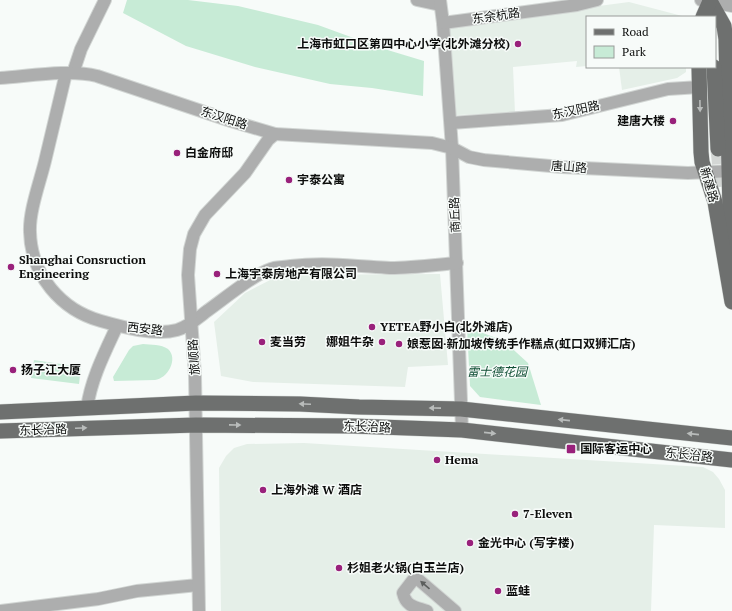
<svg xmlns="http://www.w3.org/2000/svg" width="732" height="611" font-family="'PT Serif','Noto Sans SC',serif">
	<rect width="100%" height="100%" fill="#f7fbf9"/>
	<g fill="#e5efe8">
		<polygon points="629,2 686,17 587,17 587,66 576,67 577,61 513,67 515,113 456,115 448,26"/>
		<polygon points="619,67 686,67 686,72 677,78 622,90"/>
		<polygon points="440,274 448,365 408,367 405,387 253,382 221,376 214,322 245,293 280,275"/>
		<polygon points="304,443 703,467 713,472 719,479 725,490 725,528 654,525 651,611 221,611 219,468 226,456 234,448 247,444"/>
	</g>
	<g fill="#c7ebd6">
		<polygon points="127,0 188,0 238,6 318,25 381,48 424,61 423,96 372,88 330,84 255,67 186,46 123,13"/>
		<polygon points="467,327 504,341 528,363 541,405 480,397 470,386"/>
		<path d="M143,344C151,345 161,344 168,349C179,359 167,379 155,380L114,381L113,377L129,350L133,346Z"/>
		<polygon points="34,360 81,367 79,384 31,378"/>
	</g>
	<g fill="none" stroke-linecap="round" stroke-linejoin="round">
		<polyline stroke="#d4d7d5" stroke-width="15" stroke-dasharray="15 8" stroke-linecap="butt" points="718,149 724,210"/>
		<defs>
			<g id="minor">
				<polyline points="417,0 440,5"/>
				<polyline points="440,0 443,23 452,148 462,430"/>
				<polyline points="701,0 732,6"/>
				<polyline points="443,23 577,5 597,0"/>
				<path d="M66,73C59,102 52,132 45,161C40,182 29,211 30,232C31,275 61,310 101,321C122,327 155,336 177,330C188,327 198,318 207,311C224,299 255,273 274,268C280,267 285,267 291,266C324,262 357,266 390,268C412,268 435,265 457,263"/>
				<polyline points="73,73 81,49 105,0"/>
				<path d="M0,78C30,76 69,69 97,76L231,121L275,134L432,143L452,148L469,157L484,160L562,167L688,173L732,171"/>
				<polyline points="451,123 562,115 668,89 700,87"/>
				<path d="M87,408C91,379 105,352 117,326"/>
				<polyline points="1,611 98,599 137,591 198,585"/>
				<polyline points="199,611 195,376 188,275 190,249 194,234 205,215 245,173 268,140 275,134"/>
				<path d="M427,611C416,607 406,607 403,593L413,580L417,579L420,581L455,611"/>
			</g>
			<g id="major">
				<polyline points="710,1 724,26 726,39 730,212 732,250"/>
				<polyline points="703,17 710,1"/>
				<polyline points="699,67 701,152 702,162 715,202 732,302"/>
				<polyline points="714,67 718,149"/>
				<polyline points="0,412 196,403 300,404 359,407 461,409 732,438"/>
				<polyline points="0,431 196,425 353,426 462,430 732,460"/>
			</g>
		</defs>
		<use href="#minor" stroke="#d1d5d3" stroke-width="14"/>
		<use href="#major" stroke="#d1d5d3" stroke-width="16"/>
		<use href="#minor" stroke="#adaeae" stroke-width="12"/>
		<use href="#major" stroke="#6e706f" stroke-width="15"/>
	</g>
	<defs><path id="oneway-solid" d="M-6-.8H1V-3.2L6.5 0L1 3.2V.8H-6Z"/></defs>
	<g fill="#b9bcbb">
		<use href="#oneway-solid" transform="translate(700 106) rotate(89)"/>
		<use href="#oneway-solid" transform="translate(305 404) rotate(-178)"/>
		<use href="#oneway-solid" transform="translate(435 408) rotate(-179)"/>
		<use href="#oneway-solid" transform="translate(564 420) rotate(-174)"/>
		<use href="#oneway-solid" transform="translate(235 425) rotate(1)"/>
		<use href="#oneway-solid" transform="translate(81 428) rotate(-2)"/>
		<use href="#oneway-solid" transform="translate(490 433) rotate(6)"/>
		<use href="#oneway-solid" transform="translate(693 434) rotate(-174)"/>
	</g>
	<use fill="#5c5e5d" href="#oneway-solid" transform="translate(425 585) rotate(-139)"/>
	<g fill="#99217b" stroke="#f7fbf9" stroke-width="1.5">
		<circle cx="518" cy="44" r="4"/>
		<circle cx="673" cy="121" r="4"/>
		<circle cx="177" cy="153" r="4"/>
		<circle cx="289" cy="180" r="4"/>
		<circle cx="11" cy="267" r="4"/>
		<circle cx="217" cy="274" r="4"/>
		<circle cx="372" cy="327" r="4"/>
		<circle cx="262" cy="342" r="4"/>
		<circle cx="382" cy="342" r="4"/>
		<circle cx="399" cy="344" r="4"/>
		<circle cx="13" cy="370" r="4"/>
		<rect x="566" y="444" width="10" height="10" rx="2"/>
		<circle cx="437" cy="460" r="4"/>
		<circle cx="263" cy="490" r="4"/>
		<circle cx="515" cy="514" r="4"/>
		<circle cx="470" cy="543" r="4"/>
		<circle cx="339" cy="568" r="4"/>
		<circle cx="498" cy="591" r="4"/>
	</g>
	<g text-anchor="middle" stroke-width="3" stroke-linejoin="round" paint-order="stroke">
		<g font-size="12" fill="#0c0d0c" stroke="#f7fbf9">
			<text transform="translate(496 16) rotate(-8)" y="4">东余杭路</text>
			<text transform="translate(576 110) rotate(-12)" y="4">东汉阳路</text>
			<text transform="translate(224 118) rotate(18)" y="4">东汉阳路</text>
			<text transform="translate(569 167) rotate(4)" y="4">唐山路</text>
			<text transform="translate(709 185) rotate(74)" y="4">新建路</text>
			<text transform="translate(455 215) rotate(-92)" y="4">商丘路</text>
			<text transform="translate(145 329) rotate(6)" y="4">西安路</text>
			<text transform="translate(194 357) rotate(-94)" y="4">旅顺路</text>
			<text transform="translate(367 427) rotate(2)" y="4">东长治路</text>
			<text transform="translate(43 430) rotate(-2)" y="4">东长治路</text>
			<text transform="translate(689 455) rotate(6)" y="4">东长治路</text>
		</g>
		<g font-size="12" font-weight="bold" fill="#0c0d0c" stroke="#f7fbf9" text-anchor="start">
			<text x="510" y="48" text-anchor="end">上海市虹口区第四中心小学(北外滩分校)</text>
			<text x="665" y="125" text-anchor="end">建唐大楼</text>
			<text x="185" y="157">白金府邸</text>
			<text x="297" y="184">宇泰公寓</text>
			<text x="19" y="264">Shanghai Consruction<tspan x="19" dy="14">Engineering</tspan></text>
			<text x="225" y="278">上海宇泰房地产有限公司</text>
			<text x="380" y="331">YETEA野小白(北外滩店)</text>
			<text x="270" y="346">麦当劳</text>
			<text x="374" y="346" text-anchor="end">娜姐牛杂</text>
			<text x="407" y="348">娘惹囡·新加坡传统手作糕点(虹口双狮汇店)</text>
			<text x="21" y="374">扬子江大厦</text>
			<text x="580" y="453">国际客运中心</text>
			<text x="445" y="464">Hema</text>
			<text x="271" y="494">上海外滩 W 酒店</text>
			<text x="523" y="518">7-Eleven</text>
			<text x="478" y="547">金光中心 (写字楼)</text>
			<text x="347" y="572">杉姐老火锅(白玉兰店)</text>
			<text x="506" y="595">蓝蛙</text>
		</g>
		<g font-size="12" font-style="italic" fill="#0f4f34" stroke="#f7fbf9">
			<text x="497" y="376">雷士德花园</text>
		</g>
	</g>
	<rect x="586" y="16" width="130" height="52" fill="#f7fbf9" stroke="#999c9a"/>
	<rect x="594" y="29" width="20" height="6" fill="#6e706f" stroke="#999c9a"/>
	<text x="622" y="36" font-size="12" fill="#0c0d0c">Road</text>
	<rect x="594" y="46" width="20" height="12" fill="#c7ebd6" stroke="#999c9a"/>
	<text x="622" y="56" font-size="12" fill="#0c0d0c">Park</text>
</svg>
